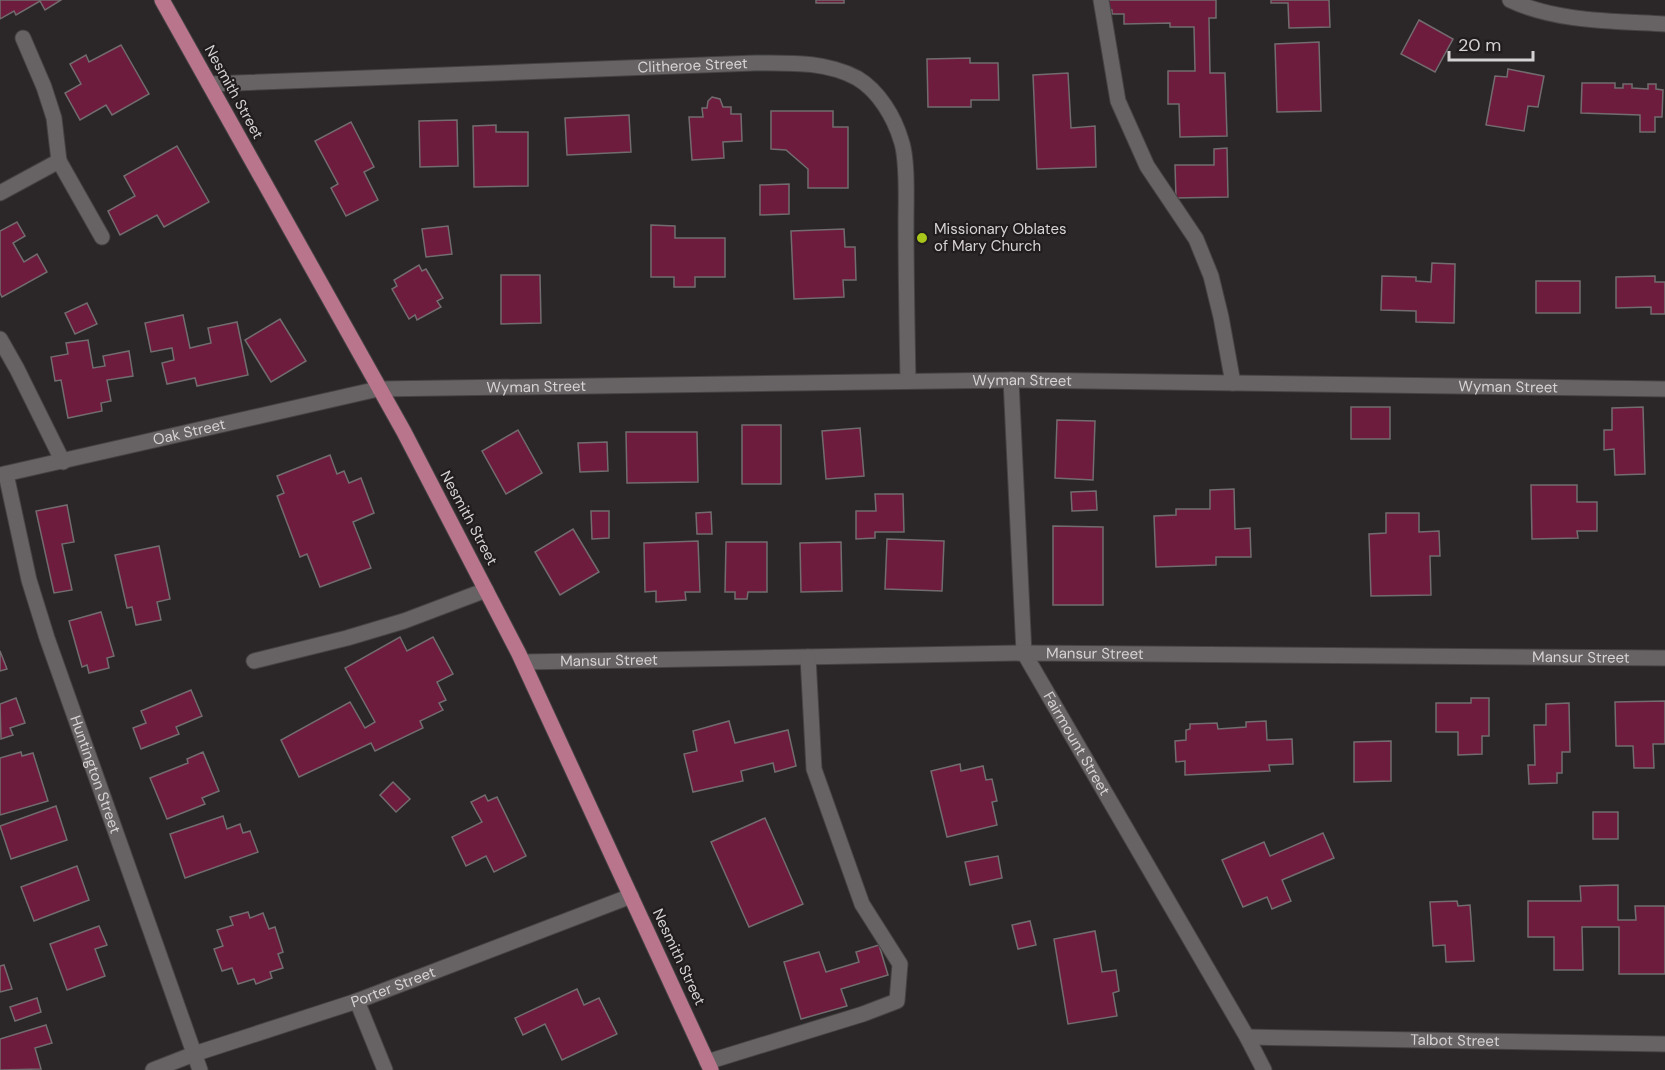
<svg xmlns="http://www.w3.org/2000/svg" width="1665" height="1070" font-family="'DM Sans',sans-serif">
	<rect width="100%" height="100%" fill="#2b2628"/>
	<g fill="#6e1c3e" stroke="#726c6e" stroke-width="1.5">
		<polygon points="0,0 61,0 45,10 40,1 16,15 14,11 0,19"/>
		<rect x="816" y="0" width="28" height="3"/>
		<polygon points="1103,0 1216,0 1216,18 1209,18 1210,73 1225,73 1227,136 1180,137 1179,104 1168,104 1168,71 1195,71 1194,27 1170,27 1170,23 1124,24 1124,14 1112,14 1112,10 1106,7"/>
		<polygon points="1271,0 1329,0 1330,27 1289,28 1288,3 1271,3"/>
		<polygon points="1419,20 1453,39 1435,72 1401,54"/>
		<polygon points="1319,42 1321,111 1277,112 1275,44"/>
		<polygon points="121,45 149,94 112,115 106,105 80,120 65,93 81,84 70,64 86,55 89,62"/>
		<polygon points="970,58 970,63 998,63 999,100 971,100 971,107 928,107 927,59"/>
		<polygon points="1508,69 1544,76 1538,107 1528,106 1524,131 1486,125 1495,76 1507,77"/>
		<polygon points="1068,73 1071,128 1095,126 1096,167 1037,169 1033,75"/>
		<polygon points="1582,83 1615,83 1615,88 1623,88 1623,84 1632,84 1632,88 1648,89 1648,84 1656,84 1656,89 1663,90 1662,117 1655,117 1655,132 1640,132 1640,115 1581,113"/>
		<polygon points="712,97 720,99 723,107 731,107 731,114 741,114 742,141 723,142 724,158 692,160 689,117 703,117 702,108 707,108 708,101"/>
		<polygon points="771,111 833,111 833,127 848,127 848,188 808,188 808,169 786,150 771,149"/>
		<polygon points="629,115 631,152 567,155 565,118"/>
		<polygon points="457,120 458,166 420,167 419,121"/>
		<polygon points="351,122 374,167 364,172 378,200 346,216 331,188 338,184 315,141"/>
		<polygon points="496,125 496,132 528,132 528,186 474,187 473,126"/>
		<polygon points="177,146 209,202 164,227 157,215 120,235 108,211 135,196 124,176"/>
		<polygon points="1227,148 1228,197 1176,198 1175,165 1214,165 1214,149"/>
		<polygon points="789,184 789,214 760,215 760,185"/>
		<polygon points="17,222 25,236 13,243 24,262 37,254 47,272 2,297 0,293 0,231"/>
		<polygon points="651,225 675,226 675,238 725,238 725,277 695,277 695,287 674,287 674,277 651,277"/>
		<polygon points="448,226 452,254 426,257 422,229"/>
		<polygon points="844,229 845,247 855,247 856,280 843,280 844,297 794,299 791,231"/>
		<polygon points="1432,263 1455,264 1454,323 1416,322 1416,311 1381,310 1382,276 1416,277 1416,281 1431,282"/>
		<polygon points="419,265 422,271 426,269 443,298 437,301 441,307 417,320 415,315 409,319 392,289 397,286 394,280"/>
		<polygon points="501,275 540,275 541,323 501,324"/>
		<polygon points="1655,276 1655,282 1665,282 1665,314 1651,314 1651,307 1616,308 1616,277"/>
		<rect x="1536" y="281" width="44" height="32"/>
		<polygon points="87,303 97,324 75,334 65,313"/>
		<polygon points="183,315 190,348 211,343 208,328 237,322 248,375 197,386 195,378 167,384 162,363 174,360 172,348 151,352 145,323"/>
		<polygon points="280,319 306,361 271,382 245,340"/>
		<polygon points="88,340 93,368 105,366 103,356 129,351 133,376 107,380 111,401 101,403 102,411 68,418 61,380 55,381 51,357 68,354 66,343"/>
		<rect x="1351" y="407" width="39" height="32"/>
		<polygon points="1643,407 1645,474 1615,475 1614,449 1604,450 1604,430 1612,430 1612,408"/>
		<polygon points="1057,420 1095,421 1093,480 1055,478"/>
		<rect x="742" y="425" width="39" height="59"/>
		<polygon points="860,428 864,476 826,479 822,431"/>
		<polygon points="518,430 542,473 506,494 482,451"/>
		<polygon points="626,432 697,432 698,482 627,483"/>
		<polygon points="607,442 608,471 580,472 578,443"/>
		<polygon points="330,455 337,474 344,471 349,483 361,478 374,513 353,522 371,568 320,587 307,554 300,557 277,496 284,493 277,476"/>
		<polygon points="1531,485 1577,485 1577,502 1597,502 1597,531 1577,531 1578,538 1532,539"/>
		<polygon points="1234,489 1235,529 1250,528 1251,557 1216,557 1216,565 1156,567 1154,516 1176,515 1176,509 1210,509 1210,490"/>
		<polygon points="1096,491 1097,510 1072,511 1071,492"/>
		<polygon points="875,494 903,494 904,532 875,532 875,538 856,539 856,511 876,511"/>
		<polygon points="67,505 74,542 62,544 72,590 54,593 36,511"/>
		<polygon points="591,511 609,511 609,538 592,539"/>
		<polygon points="711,512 712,534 697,534 696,513"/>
		<polygon points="1386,513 1419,513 1419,532 1439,531 1440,556 1430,556 1431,595 1371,596 1369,534 1386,533"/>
		<polygon points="1053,526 1103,527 1103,605 1053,605"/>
		<polygon points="573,529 599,572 560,595 535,552"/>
		<polygon points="887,539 944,541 942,591 885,589"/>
		<polygon points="698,541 700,592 685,592 686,600 656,602 656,591 645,592 644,543"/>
		<polygon points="726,542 767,542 767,592 748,592 747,599 735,599 735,592 725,592"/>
		<polygon points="841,542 842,591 801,592 800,543"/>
		<polygon points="159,546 170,599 157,602 161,620 136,625 132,607 127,608 115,555"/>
		<polygon points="101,612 114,656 107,658 109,668 89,673 87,665 82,667 69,621"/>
		<polygon points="400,637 407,651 433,637 453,674 437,682 446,700 439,703 443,710 420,721 423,728 375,751 371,743 299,777 281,740 350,702 365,728 375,722 345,668"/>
		<polygon points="0,651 7,669 0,671"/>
		<polygon points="191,690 202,716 176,727 179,734 141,749 133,728 146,723 141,711"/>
		<polygon points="16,698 25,723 10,728 13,735 1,739 0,704"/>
		<polygon points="1471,698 1489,698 1489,736 1482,736 1482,754 1458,755 1458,732 1436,732 1436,703 1471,703"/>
		<polygon points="1665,701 1665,744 1653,744 1654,768 1634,768 1633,746 1616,746 1615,702"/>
		<polygon points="1569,703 1570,752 1562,752 1562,773 1557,773 1557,783 1529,784 1528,765 1535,765 1534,725 1546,725 1546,704"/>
		<polygon points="729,721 735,743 788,730 796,766 775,772 773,763 741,771 743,781 693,792 684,754 697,751 693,731"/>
		<polygon points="1266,721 1267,740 1292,739 1293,764 1269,765 1270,771 1185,775 1185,761 1176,762 1175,741 1186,740 1186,730 1190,729 1190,724 1217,723 1218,729 1246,727 1246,722"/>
		<polygon points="1391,741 1391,781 1354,782 1354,742"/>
		<polygon points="21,752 22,756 33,753 48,801 0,815 0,758"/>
		<polygon points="203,752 219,791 202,798 205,804 167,819 150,778 188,763 187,759"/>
		<polygon points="960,764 961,771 983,766 986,780 992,779 997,801 992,802 997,825 947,837 931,771"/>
		<polygon points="393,782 410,799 396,812 380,795"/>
		<polygon points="485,795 488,801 497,797 526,856 494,872 486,856 466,866 452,837 482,822 471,802"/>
		<polygon points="56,806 67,840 11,859 0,826"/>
		<rect x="1593" y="812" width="25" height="27"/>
		<polygon points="223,816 227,829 240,824 243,833 250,831 258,852 185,878 170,834"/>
		<polygon points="765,818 803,904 749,927 711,842"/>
		<polygon points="1323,833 1334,858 1282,880 1291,901 1272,909 1267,897 1243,907 1222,860 1264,842 1270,856"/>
		<polygon points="998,856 1002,878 970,885 965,862"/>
		<polygon points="77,866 89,900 34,921 21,887"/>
		<polygon points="1618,885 1618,920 1636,920 1635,906 1665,906 1665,974 1619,974 1619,927 1582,927 1583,970 1554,970 1554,937 1528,937 1528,901 1581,901 1580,886"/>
		<polygon points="1457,901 1458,906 1470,905 1474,961 1446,962 1445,945 1433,946 1430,902"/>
		<polygon points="248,912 250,918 263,913 269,929 275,927 283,952 278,954 283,968 270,972 272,978 256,984 254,979 238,984 232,968 222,971 214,949 223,946 217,930 233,925 230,917"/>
		<polygon points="1030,921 1036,945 1018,949 1012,925"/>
		<polygon points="99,926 107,945 95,949 105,976 67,990 50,944"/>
		<polygon points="1095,931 1102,972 1116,970 1119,991 1113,993 1117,1016 1068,1024 1054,939"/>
		<polygon points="879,945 888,975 841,989 847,1006 801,1019 784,962 819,952 826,972 859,962 856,952"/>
		<polygon points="4,965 12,989 0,992 0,966"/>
		<polygon points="577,989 584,1005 599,998 617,1034 562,1060 545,1024 523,1035 515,1018"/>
		<polygon points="37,998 41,1012 15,1021 10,1007"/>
		<polygon points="46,1025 52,1043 35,1048 41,1069 0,1070 0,1039"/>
	</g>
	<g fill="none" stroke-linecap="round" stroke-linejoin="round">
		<defs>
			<g id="minor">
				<polyline points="1101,0 1118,101 1147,166 1196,239 1211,276 1221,317 1233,383"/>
				<path d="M1510,0C1556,22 1614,21 1665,24"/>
				<path id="s1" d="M209,84L755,63C789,63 825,61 857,78C879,91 894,117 901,140C908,159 906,200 906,221C906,274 907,328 908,381"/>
				<polyline points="59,161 102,237"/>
				<polyline points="0,193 59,161 54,118 44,87 23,38"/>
				<polyline points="0,339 17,369 63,462"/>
				<path id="s2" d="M1011,380L1024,653L1247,1037L1264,1070"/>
				<path id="s3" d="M6,474L29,580L47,638L200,1070"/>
				<path id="s4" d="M0,475L378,389L1011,380L1665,389"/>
				<polyline points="254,661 347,638 404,621 486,590"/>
				<path id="s5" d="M523,662L1024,653L1665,658"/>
				<polyline points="357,1001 385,1070"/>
				<path id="s6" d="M1247,1037L1665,1044"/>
				<polyline points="707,1062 863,1014 897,1001 900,964 862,904 814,769 808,657"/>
				<path id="s7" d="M153,1070L194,1054L357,1001L631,896"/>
			</g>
			<polyline id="major" points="162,0 404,432 519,654 711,1070"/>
		</defs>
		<use href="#minor" stroke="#454242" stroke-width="17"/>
		<use href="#major" stroke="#454242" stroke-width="17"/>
		<use href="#minor" stroke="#676263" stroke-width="15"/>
		<use href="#major" stroke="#b9758c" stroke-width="15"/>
	</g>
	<circle fill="#a9c71a" stroke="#211d1e" stroke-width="2" cx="922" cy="238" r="6"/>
	<g text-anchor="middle" stroke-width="4.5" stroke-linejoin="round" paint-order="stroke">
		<g font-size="15" fill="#d4d2d2" stroke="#211d1e">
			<text dy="5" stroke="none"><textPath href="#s1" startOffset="484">Clitheroe Street</textPath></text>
			<text transform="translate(234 92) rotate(61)" y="5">Nesmith Street</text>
			<text dy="5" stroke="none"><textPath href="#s4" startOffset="1032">Wyman Street</textPath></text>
			<text dy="5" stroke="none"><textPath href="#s4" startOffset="546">Wyman Street</textPath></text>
			<text dy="5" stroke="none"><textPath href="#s4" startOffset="1518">Wyman Street</textPath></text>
			<text dy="5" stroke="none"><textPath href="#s4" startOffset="194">Oak Street</textPath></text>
			<text transform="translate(469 518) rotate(62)" y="5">Nesmith Street</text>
			<text dy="5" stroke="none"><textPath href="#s5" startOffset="572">Mansur Street</textPath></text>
			<text dy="5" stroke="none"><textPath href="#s5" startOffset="1058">Mansur Street</textPath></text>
			<text dy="5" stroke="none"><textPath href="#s5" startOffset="86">Mansur Street</textPath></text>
			<text dy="5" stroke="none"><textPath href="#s2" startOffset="378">Fairmount Street</textPath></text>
			<text dy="5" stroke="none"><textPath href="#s3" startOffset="314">Huntington Street</textPath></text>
			<text transform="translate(679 957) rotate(65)" y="5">Nesmith Street</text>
			<text dy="5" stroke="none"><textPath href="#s7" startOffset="254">Porter Street</textPath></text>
			<text dy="5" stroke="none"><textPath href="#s6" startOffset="208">Talbot Street</textPath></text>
		</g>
		<g font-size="15" fill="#d4d2d2" stroke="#211d1e" text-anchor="start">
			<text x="934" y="234">Missionary Oblates<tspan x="934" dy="17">of Mary Church</tspan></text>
		</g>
	</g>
	<path d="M1449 51v9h84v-9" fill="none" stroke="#d4d2d2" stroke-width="3"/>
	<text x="1458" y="51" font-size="18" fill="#d4d2d2" stroke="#211d1e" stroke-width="4.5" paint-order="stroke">20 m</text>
</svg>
